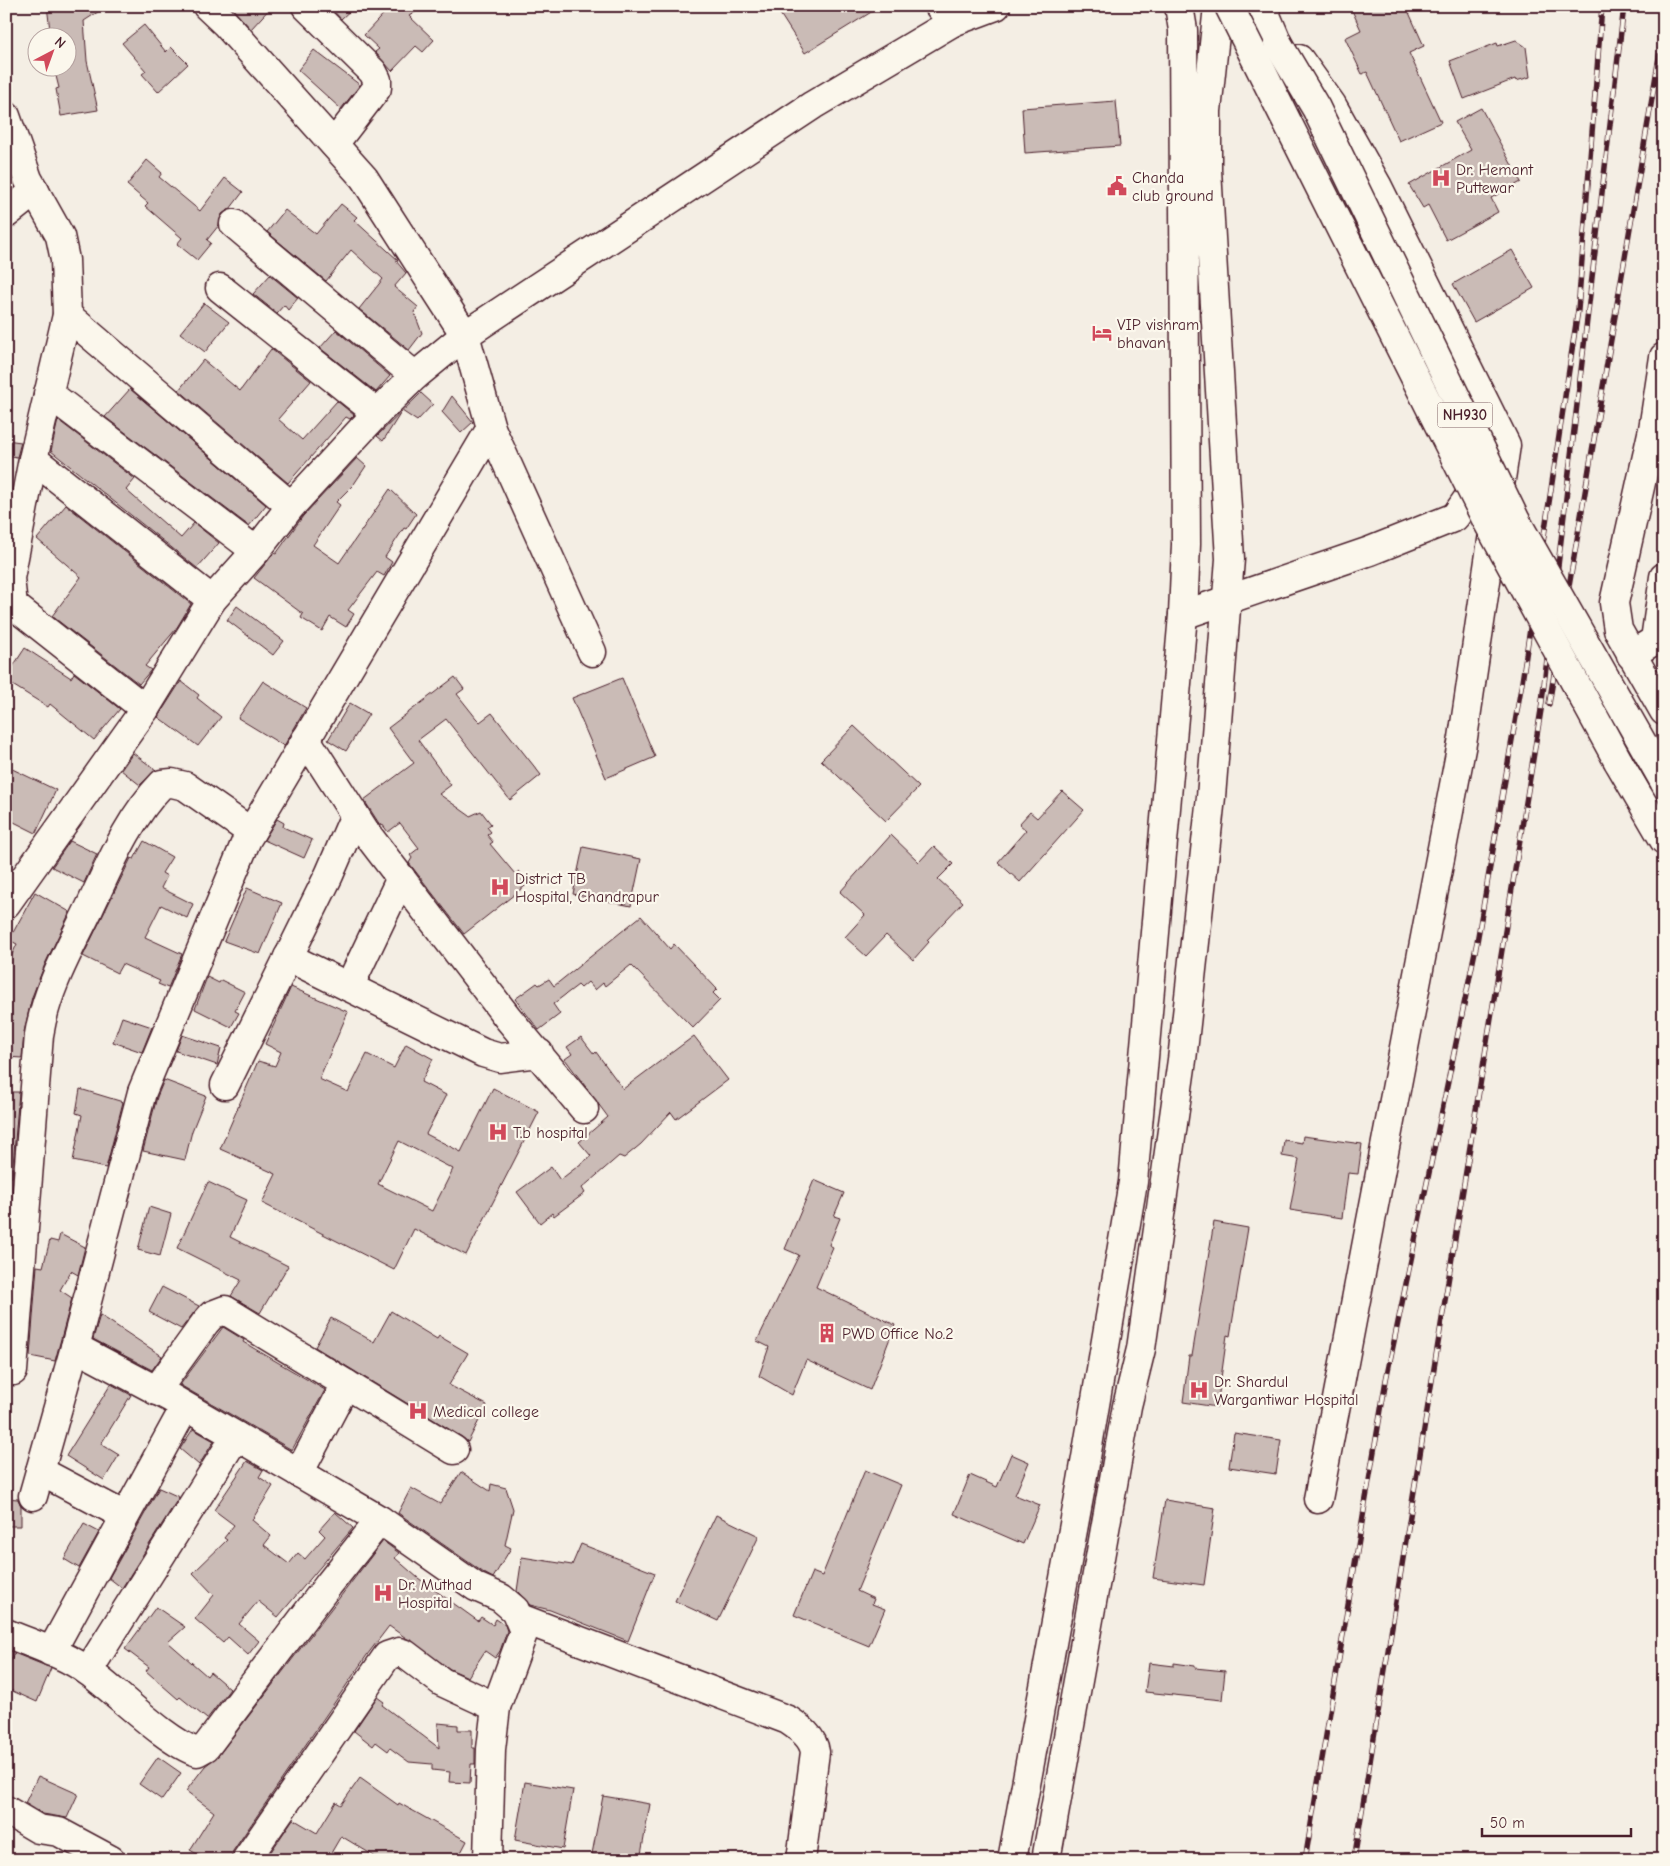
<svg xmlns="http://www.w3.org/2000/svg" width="1670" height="1866" font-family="'Comic Neue',sans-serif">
	<rect width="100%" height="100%" fill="#f4eee4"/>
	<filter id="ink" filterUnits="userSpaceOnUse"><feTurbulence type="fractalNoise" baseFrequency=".02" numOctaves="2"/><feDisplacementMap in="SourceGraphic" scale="10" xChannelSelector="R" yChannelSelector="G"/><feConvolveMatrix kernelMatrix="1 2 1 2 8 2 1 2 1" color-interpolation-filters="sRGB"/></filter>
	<g filter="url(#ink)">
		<g fill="#cabbb6" stroke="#4a1f2b" fill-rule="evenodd">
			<polygon points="47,6 107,6 84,21 87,61 98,110 61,116 56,89 59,88 54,68 68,68 68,38 51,38"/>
			<polygon points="230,6 272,6 251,29"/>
			<polygon points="329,6 355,6 341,19"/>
			<polygon points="391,6 425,6 409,16 434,40 423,52 416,46 392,71 375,52 379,49 364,35"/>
			<polygon points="775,6 881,6 805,53"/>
			<polygon points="1350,6 1406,6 1424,46 1409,53 1441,122 1399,141 1367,72 1362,74 1345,38 1361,30"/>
			<polygon points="144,25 166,52 171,47 188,64 158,92 142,74 146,71 122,43"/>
			<polygon points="1516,40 1526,47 1530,77 1516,81 1515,79 1464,99 1450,61 1497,43 1498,46"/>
			<polygon points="314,50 360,85 341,109 298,70"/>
			<polygon points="1116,101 1120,146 1025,153 1022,108"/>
			<polygon points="1481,108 1521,182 1491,198 1498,212 1446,240 1428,205 1423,208 1409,185 1471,150 1455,122"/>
			<polygon points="147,160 162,173 159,177 200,211 225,178 243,192 230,209 222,214 219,225 207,240 211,243 197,260 177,244 182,238 145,206 148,203 127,185"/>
			<polygon points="341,204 357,217 354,220 398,260 396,261 406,273 394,287 418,307 414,312 422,333 409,350 359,309 383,279 351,250 326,281 267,232 285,210 316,234"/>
			<polygon points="1512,250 1534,288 1474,322 1453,284"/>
			<polygon points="270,275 298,298 288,310 284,305 277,313 253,294"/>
			<polygon points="204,303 229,322 205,352 180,333"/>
			<polygon points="336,330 390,376 376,392 320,348"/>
			<polygon points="271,349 311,381 278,419 302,440 337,401 354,415 350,419 346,417 288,483 179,390 203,360 240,391"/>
			<polygon points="130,389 266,505 249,526 105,417"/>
			<polygon points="421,393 433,404 417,421 402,411 383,441 377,436"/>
			<polygon points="452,396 473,422 461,433 442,412"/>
			<polygon points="58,420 135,479 126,490 181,538 194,523 219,543 197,568 51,451"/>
			<polygon points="6,440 21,442 17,457 6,455"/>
			<polygon points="357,458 366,466 354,484 336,502 340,505 313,545 339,563 390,489 416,514 406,529 404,528 385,557 392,562 384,576 377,572 348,610 354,614 346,627 330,617 322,631 301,618 303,614 254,578 274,553 276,554 303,516"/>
			<polygon points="66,505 191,604 176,629 145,666 151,670 139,684 52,616 81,577 37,539"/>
			<polygon points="237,606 284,641 273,655 227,620"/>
			<polygon points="25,648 71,678 74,673 120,709 94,740 50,704 48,707 6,681 6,677"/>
			<polygon points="455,677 464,689 457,694 476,718 480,722 492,713 541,775 510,800 446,719 418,740 451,785 439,794 470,816 481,811 491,824 487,827 491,832 487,835 493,842 490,844 515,874 519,871 529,883 464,934 409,863 412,858 410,855 419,848 400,823 388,832 382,824 380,825 364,800 414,763 388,728"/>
			<polygon points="622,678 655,757 606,778 572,698"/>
			<polygon points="181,681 199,695 197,698 221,717 198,746 158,717"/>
			<polygon points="263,681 306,708 284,746 238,718"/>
			<polygon points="350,703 369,714 346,751 328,740"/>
			<polygon points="854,726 919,787 886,821 821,760"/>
			<polygon points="133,753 156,770 140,785 121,770"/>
			<polygon points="6,766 56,790 36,833 6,818"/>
			<polygon points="1062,791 1084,810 1020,882 998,862 1026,830 1019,824 1030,812 1037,818"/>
			<polygon points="277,819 284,823 283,827 312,840 304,858 264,840"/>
			<polygon points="891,835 919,862 934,846 953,864 938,879 963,902 927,940 929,942 913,960 886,935 866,956 845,937 865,915 840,892"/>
			<polygon points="70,841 97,854 84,883 52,867"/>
			<polygon points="144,841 172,857 162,873 167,876 161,888 193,904 187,918 161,905 145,937 182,954 168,988 158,984 160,981 122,964 117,973 83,956 131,858 134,859"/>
			<polygon points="583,847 641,859 631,906 573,894"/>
			<polygon points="247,888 282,903 260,954 224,941"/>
			<polygon points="35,892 70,912 45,964 32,997 24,1032 22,1058 6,1057 6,967 17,944 9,940"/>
			<polygon points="641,916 670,949 674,944 717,989 713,993 720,1000 693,1028 631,965 605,986 603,983 595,990 588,982 581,988 578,985 553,1004 560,1014 539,1030 515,999 537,983 539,985 549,979 554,986"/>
			<polygon points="207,977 219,983 221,980 245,992 235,1011 239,1013 231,1027 195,1009"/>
			<path d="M291,987L348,1012L319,1079L348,1092L367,1054L394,1068L406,1044L433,1059L421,1082L446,1095L426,1134L461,1152L493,1088L539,1112L466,1255L414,1229L394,1270L262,1203L276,1174L220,1149L258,1061L275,1066L281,1052L265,1044ZM399,1141L453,1169L432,1211L378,1184Z"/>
			<polygon points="122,1017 152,1027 142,1052 113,1042"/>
			<polygon points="182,1035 221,1048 217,1065 176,1051"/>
			<polygon points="694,1036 728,1080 676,1119 671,1112 641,1144 624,1158 619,1156 582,1188 585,1193 554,1216 552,1213 540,1223 517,1192 551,1167 560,1180 591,1156 579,1142 608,1117 565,1059 572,1054 567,1047 581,1037 594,1054 596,1052 623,1089"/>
			<polygon points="164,1080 206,1096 192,1131 185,1160 143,1151 157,1097"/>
			<polygon points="80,1089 123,1102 106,1168 73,1161 82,1115 76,1113"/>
			<polygon points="6,1092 19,1092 12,1177 6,1177"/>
			<polygon points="1303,1136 1362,1144 1358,1174 1348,1173 1342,1218 1290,1210 1299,1159 1282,1156 1284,1140 1302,1143"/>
			<polygon points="814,1180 844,1193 834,1216 840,1218 829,1245 833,1247 816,1287 895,1325 870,1390 806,1360 792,1395 759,1376 769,1347 757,1341 799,1255 785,1249"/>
			<polygon points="208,1182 247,1200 230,1237 288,1266 260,1313 231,1296 241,1280 177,1248"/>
			<polygon points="149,1207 171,1214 160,1256 138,1250"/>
			<polygon points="1214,1222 1248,1228 1230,1336 1227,1335 1217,1407 1183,1402 1189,1356 1192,1356"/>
			<polygon points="60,1234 85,1247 78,1275 71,1271 60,1290 72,1298 55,1361 30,1356 37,1266 43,1267 50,1240 58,1242"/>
			<polygon points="162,1287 199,1306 181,1329 149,1312"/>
			<polygon points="391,1311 437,1339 439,1336 468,1353 449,1385 487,1405 468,1442 462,1437 315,1347 331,1318 374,1342"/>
			<polygon points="100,1315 162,1356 152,1370 93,1339"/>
			<polygon points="223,1327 244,1340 243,1342 325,1390 292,1450 180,1385"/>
			<polygon points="111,1384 131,1395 101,1444 119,1455 104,1480 66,1456"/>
			<polygon points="193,1429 214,1441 199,1465 180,1449"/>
			<polygon points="1234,1433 1281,1440 1276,1474 1229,1467"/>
			<polygon points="1011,1454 1029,1462 1015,1495 1040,1505 1023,1544 954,1514 970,1475 997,1487"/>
			<polygon points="247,1461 263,1470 259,1477 273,1486 252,1520 271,1536 264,1545 289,1564 298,1553 305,1559 325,1536 319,1530 335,1512 353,1528 278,1617 258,1601 239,1624 259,1641 248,1655 228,1637 223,1643 195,1619 214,1595 193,1573 227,1540 224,1538 234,1525 214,1510"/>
			<polygon points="865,1470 901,1485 857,1591 874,1599 872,1604 885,1609 869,1646 794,1615 812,1572 822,1576"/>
			<polygon points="461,1472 490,1491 491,1484 506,1488 513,1509 505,1545 511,1548 493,1578 484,1573 398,1513 411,1488 440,1504"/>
			<polygon points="159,1488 179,1497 122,1588 109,1578"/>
			<polygon points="6,1498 18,1499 21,1506 21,1526 6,1526"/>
			<polygon points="1165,1500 1215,1508 1204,1585 1153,1578"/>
			<polygon points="716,1515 759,1536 718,1621 675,1601"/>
			<polygon points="84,1524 99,1532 79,1568 64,1559"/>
			<polygon points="383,1541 399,1553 395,1558 418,1578 478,1621 481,1617 493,1625 496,1619 505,1625 507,1631 500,1651 495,1658 485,1651 468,1677 450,1669 389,1626 367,1655 233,1851 230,1860 207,1860 190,1850 214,1812 186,1791 205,1766 218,1756"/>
			<polygon points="581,1544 655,1573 628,1641 550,1610 530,1605 517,1591 522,1557 572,1565"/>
			<polygon points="156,1607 185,1627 168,1642 207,1676 210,1672 230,1689 207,1719 180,1697 178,1699 146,1671 149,1667 125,1649"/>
			<polygon points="14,1653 51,1668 37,1702 8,1689 6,1672"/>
			<polygon points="1149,1663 1174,1666 1174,1663 1195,1666 1195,1668 1225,1671 1222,1700 1145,1692"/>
			<polygon points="377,1697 384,1702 382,1705 439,1748 438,1723 458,1725 458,1730 472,1730 472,1748 475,1748 475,1764 471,1764 470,1783 449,1782 450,1772 432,1770 432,1764 409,1762 390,1748 388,1751 376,1742 373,1746 354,1731"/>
			<polygon points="158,1757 181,1773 162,1800 139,1784"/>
			<polygon points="38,1776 78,1794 67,1818 43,1814 25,1803"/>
			<polygon points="360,1778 398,1805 399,1803 467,1841 457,1860 381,1860 341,1836 327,1860 266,1859 293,1819 317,1833 336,1802 341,1805"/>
			<polygon points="525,1782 573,1790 563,1849 515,1840"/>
			<polygon points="603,1796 650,1804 640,1860 622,1860 592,1854"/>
		</g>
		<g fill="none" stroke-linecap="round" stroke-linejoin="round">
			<defs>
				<g id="minor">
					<polyline points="207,6 225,23 364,178 465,335 491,428 592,652"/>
					<polyline points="306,6 373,72 377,80 377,88 334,144"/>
					<polyline points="939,6 953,22"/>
					<polyline points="1299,59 1332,105 1377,185 1506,445 1463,738 1318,1499"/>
					<polyline points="6,116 28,179 60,236 65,260 67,315 33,459 10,578 13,605 145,709"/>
					<polyline points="6,214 35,191"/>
					<polyline points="234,224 415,376"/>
					<polyline points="220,288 377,413"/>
					<polyline points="67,315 291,506"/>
					<polyline points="1664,357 1653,429 1614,603 1618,630 1664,711"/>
					<polyline points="48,393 256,551"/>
					<polyline points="33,459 212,600"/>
					<polyline points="1183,615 1370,551 1455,517 1484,475"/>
					<polyline points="1631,655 1655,640 1664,577"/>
					<polyline points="306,739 367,834 508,1018 584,1109"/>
					<polyline points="288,957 483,1053 500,1058 539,1053"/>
					<polyline points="349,987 401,878"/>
					<polyline points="225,1085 329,875 355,815"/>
					<polyline points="75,1347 171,1398 380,1520 476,1587 501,1598 515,1610 524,1631 496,1707 491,1749 488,1860"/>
					<path d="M13,1371L39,1035C46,990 69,950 89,909C110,865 128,819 162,784L172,783L185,786L251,832"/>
					<polyline points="156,1391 205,1323 212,1315 225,1310 454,1450"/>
					<polyline points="40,1471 125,1516"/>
					<polyline points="299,1473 346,1384"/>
					<polyline points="33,1496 75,1347 142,1092 247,839 491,428"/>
					<path d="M520,1618L788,1720C800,1728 813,1737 815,1752L801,1860"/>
					<path d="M6,1633C34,1645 65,1654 89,1672C118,1693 166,1742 197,1752L206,1747L329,1584L380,1520"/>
					<polyline points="51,1652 185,1407"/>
					<polyline points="88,1671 236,1436"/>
					<polyline points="6,1810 38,1829 59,1832 111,1860"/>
					<polyline points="246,1860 387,1656 399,1652 405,1654 442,1682 496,1707"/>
				</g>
				<g id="major">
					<polyline points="6,904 145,709 212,600 256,551 291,506 377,413 415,376 465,335 813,105 953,22 996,6"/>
					<polyline points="1012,1860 1082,1481 1133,1182 1183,615 1186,544 1183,30 1179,6"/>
					<polyline points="1046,1860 1127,1406 1141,1349 1182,1060 1211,797 1230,559 1207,170 1207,111 1218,6"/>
				</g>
				<g id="highway">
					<polyline points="1262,6 1278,44"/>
					<polyline points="1618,761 1664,840"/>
				</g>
			</defs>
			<use href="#minor" stroke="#4a1f2b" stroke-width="31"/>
			<use href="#major" stroke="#4a1f2b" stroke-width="31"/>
			<use href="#highway" stroke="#4a1f2b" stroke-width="31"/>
			<use href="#minor" stroke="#fbf7ec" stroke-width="28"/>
			<use href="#major" stroke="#fbf7ec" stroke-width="28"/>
			<use href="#highway" stroke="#fbf7ec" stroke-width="28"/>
			<defs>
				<g id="rail">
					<polyline points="1549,704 1664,28"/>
					<polyline points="1305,1860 1386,1380 1477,942 1522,682 1578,310 1602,6"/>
					<polyline points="1354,1860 1541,710 1624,6"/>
				</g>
			</defs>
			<use href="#rail" stroke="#4a1f2b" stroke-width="5.5"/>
			<use href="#rail" stroke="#fbf7ec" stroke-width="4" stroke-dasharray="11" stroke-linecap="butt"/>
			<defs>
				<g id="highway-bridge">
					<polyline points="1229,6 1486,519 1618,761"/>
					<polyline points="1278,44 1316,108 1516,521 1664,781"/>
				</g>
			</defs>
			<use href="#highway-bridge" stroke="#4a1f2b" stroke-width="31" stroke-linecap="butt"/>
			<use href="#highway-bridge" stroke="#fbf7ec" stroke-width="28"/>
		</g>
	</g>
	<defs>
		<symbol id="hospital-bare" viewBox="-9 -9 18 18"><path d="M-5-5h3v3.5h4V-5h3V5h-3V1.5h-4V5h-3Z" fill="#d1495b" stroke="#fbf7ec" stroke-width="2.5" paint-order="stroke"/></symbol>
		<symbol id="civic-bare" viewBox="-9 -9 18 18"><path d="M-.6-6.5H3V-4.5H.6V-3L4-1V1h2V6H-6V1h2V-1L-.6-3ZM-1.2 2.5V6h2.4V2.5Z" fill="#d1495b" stroke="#fbf7ec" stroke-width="2.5" paint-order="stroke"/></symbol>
		<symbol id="hotel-bare" viewBox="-9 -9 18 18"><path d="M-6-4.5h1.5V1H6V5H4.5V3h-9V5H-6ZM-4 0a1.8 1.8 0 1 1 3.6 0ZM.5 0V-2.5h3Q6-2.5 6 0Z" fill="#d1495b" stroke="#fbf7ec" stroke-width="2.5" paint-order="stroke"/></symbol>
		<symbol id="building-bare" viewBox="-9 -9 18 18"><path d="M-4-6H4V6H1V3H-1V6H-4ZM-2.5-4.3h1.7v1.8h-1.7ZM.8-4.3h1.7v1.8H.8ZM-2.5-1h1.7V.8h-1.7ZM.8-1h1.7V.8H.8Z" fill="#d1495b" stroke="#fbf7ec" stroke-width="2.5" paint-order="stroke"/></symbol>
	</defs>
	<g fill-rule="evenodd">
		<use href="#hospital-bare" x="1427" y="164" width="28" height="28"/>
		<use href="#civic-bare" x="1103" y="172" width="28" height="28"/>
		<use href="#hotel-bare" x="1088" y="319" width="28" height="28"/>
		<use href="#hospital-bare" x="486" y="873" width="28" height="28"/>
		<use href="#hospital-bare" x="484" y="1118" width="28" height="28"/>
		<use href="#building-bare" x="813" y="1319" width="28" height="28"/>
		<use href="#hospital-bare" x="1185" y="1376" width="28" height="28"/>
		<use href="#hospital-bare" x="404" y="1397" width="28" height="28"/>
		<use href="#hospital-bare" x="369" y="1579" width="28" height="28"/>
	</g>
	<g text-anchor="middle" stroke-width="4.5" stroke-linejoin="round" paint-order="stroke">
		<rect fill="#fbf7ec" stroke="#7f6065" stroke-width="1" x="1437.5" y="402.5" width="55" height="25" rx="4"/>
		<g font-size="15" font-weight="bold" fill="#4a1f2b">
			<text x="1465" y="420">NH930</text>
		</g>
		<g font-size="16" fill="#4a1f2b" stroke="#fbf7ec" text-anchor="start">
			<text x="1456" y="175">Dr. Hemant<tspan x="1456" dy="18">Puttewar</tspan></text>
			<text x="1132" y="183">Chanda<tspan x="1132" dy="18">club ground</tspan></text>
			<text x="1117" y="330">VIP vishram<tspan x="1117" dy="18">bhavan</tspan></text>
			<text x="515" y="884">District TB<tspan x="515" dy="18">Hospital, Chandrapur</tspan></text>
			<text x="513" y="1138">T.b hospital</text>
			<text x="842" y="1339">PWD Office No.2</text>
			<text x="1214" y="1387">Dr. Shardul<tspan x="1214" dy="18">Wargantiwar Hospital</tspan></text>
			<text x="433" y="1417">Medical college</text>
			<text x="398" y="1590">Dr. Muthad<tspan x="398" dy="18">Hospital</tspan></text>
		</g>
	</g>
	<rect width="1670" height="1866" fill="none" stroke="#fbf7ec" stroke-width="25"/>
	<rect x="12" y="12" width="1645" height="1841" fill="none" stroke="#4a1f2b" stroke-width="2" filter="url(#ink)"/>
	<g transform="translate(52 52) rotate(41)"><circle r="24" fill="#fbf7ec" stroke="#b4a19f"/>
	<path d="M0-4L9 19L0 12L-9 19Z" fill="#d1495b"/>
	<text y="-8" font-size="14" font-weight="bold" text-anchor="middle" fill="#4a1f2b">N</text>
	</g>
	<path d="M1482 1828v8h149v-8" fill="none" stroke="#4a1f2b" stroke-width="2.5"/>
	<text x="1490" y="1828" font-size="15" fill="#4a1f2b" stroke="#fbf7ec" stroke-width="4" paint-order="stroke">50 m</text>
</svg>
